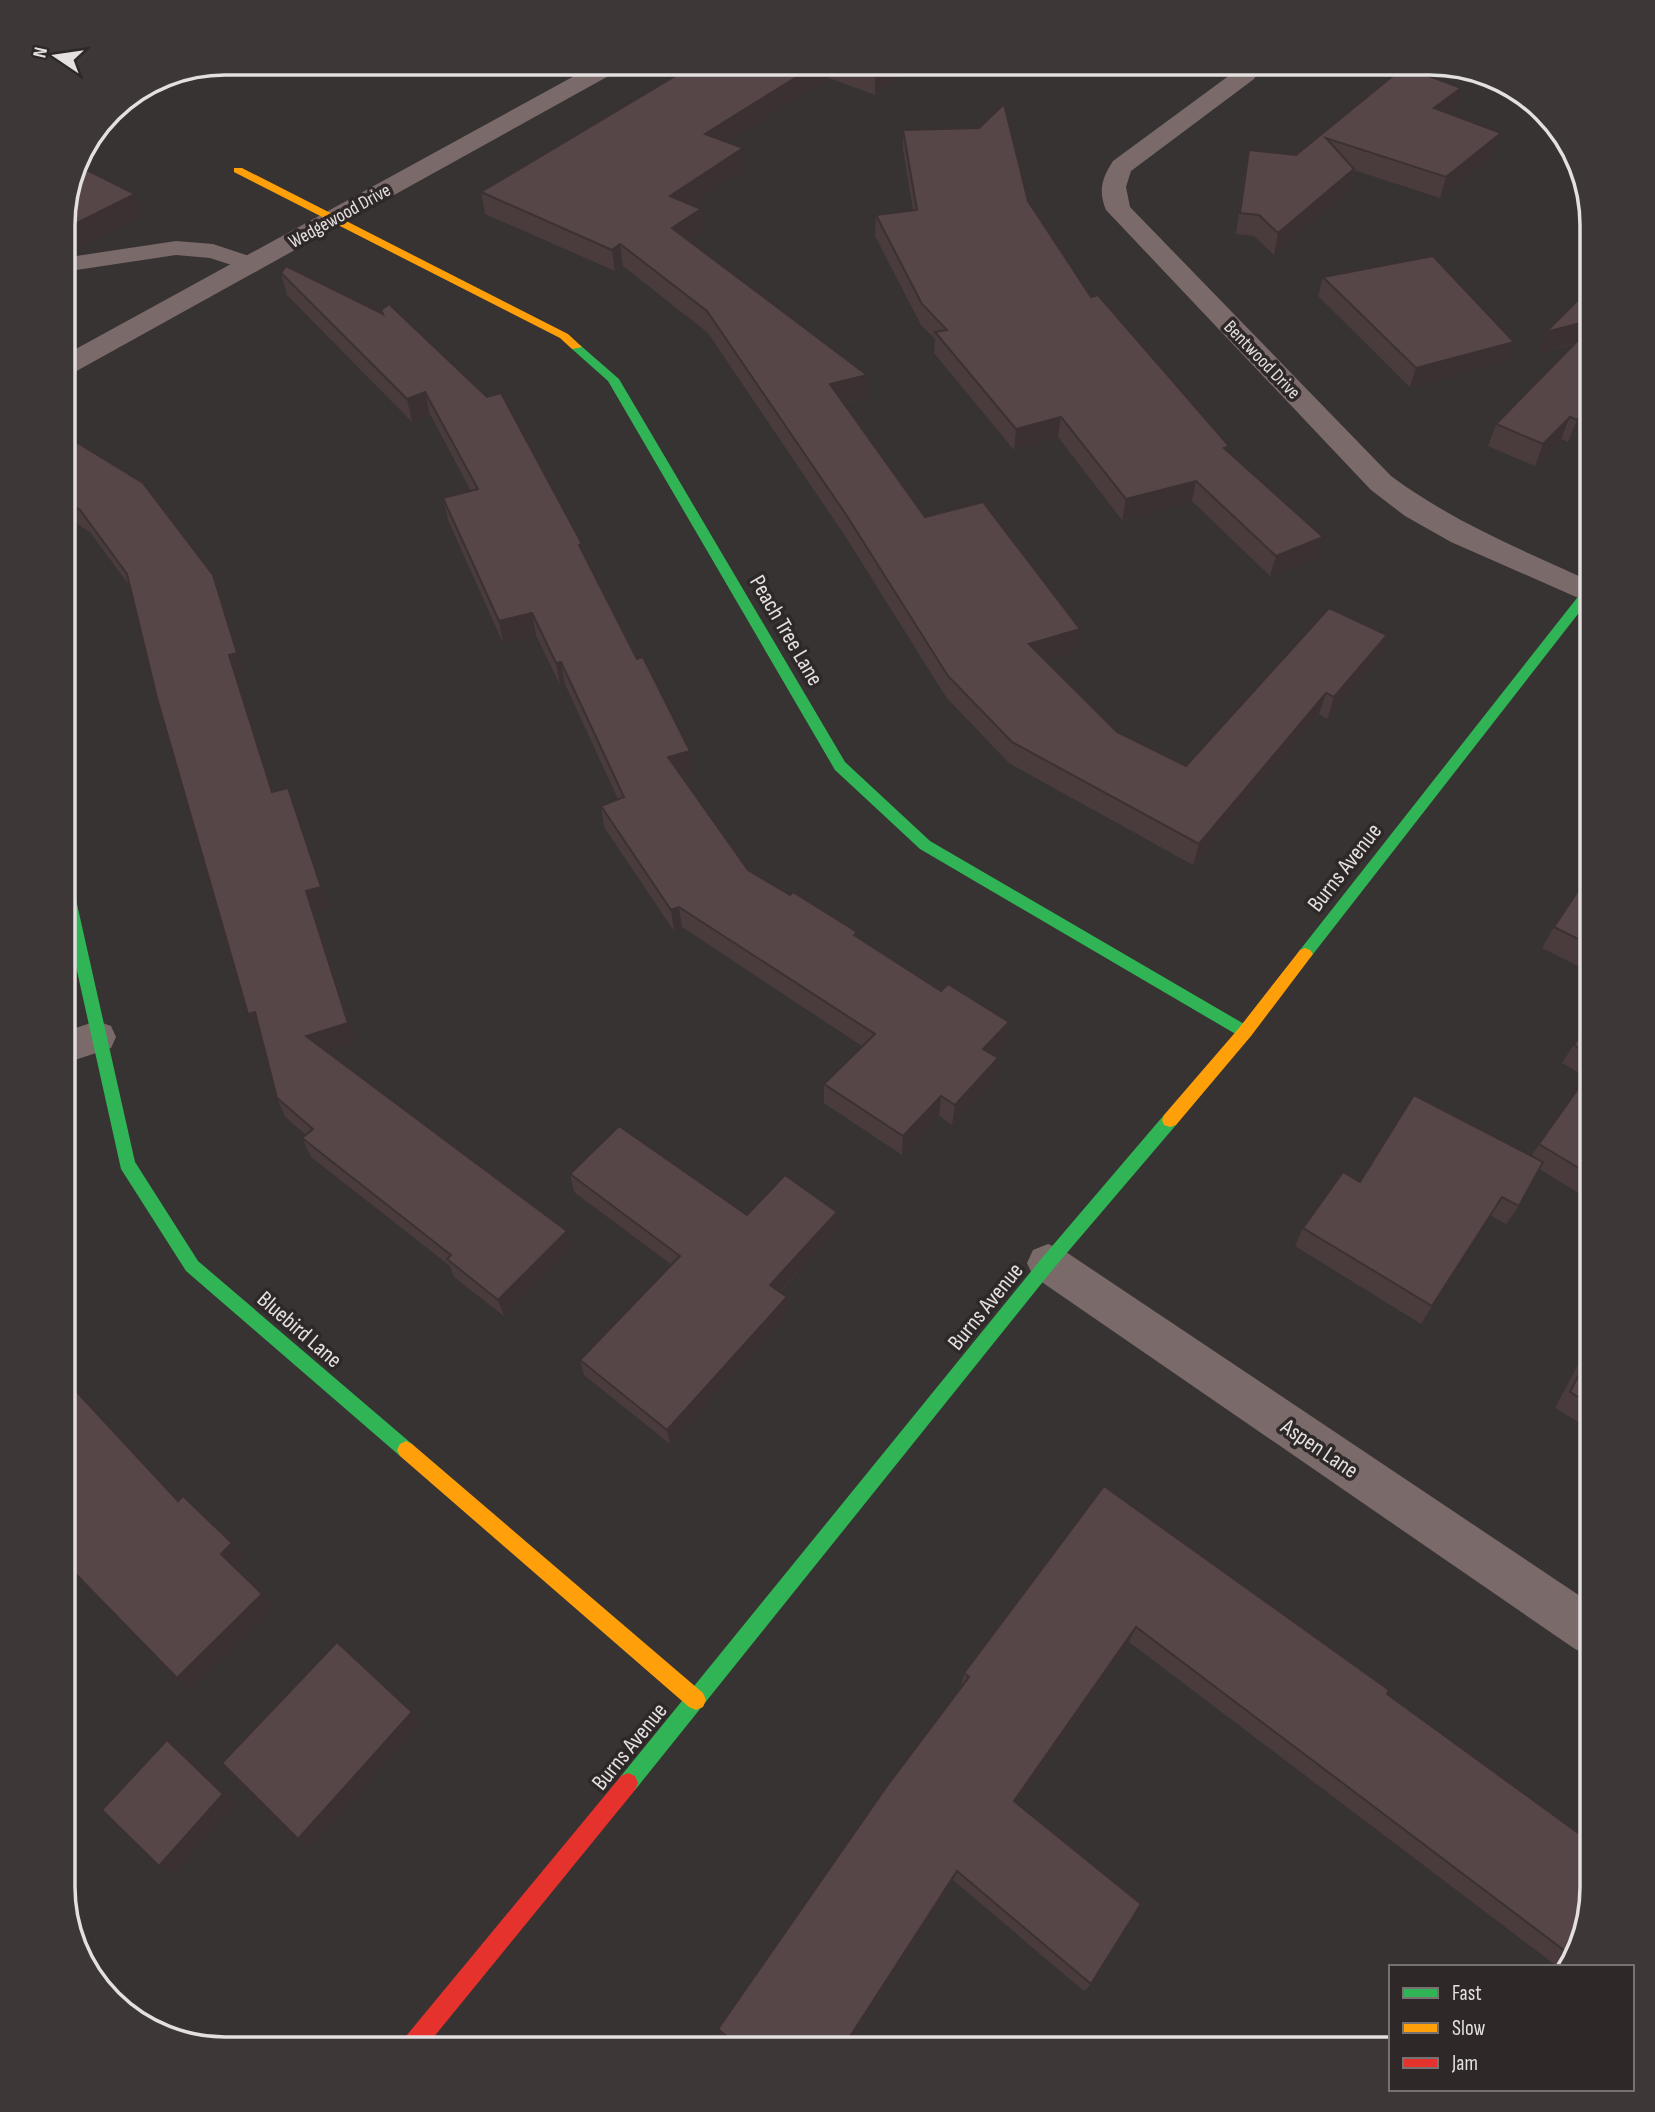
<svg xmlns="http://www.w3.org/2000/svg" width="1655" height="2112" font-family="'Sofia Sans Condensed',sans-serif">
	<rect width="100%" height="100%" fill="#373333"/>
	<g fill="none" stroke-linecap="round" stroke-linejoin="round">
		<polygon fill="#7b6a6a" fill-rule="evenodd" points="176,241 213,244 258,259 262,264 258,269 250,271 210,258 176,255 63,272 63,258"/>
		<g fill="#7b6a6a" fill-rule="evenodd">
			<polygon points="598,63 626,63 623,68 73,373 63,375 63,356"/>
			<path d="M1246,67L1254,69L1257,74L1254,79L1131,171L1126,187L1130,207L1391,476C1453,522 1522,550 1592,582V604L1451,542L1405,516L1371,490L1106,210C1098,190 1102,178 1113,161L1238,69Z"/>
			<polygon points="97,1021 111,1026 116,1037 111,1048 63,1064 63,1032"/>
			<polygon points="1048,1244 1063,1250 1592,1604 1592,1656 1575,1649 1033,1276 1027,1263 1033,1250"/>
		</g>
		<g fill="#30b455" fill-rule="evenodd">
			<polygon points="572,345 580,345 619,379 845,762 930,841 1251,1028 1253,1032 1251,1036 1239,1036 920,849 835,770 608,381 572,349"/>
			<polygon points="1592,583 1592,596 1310,958 1300,958 1297,954 1300,950 1588,584"/>
			<polygon points="63,868 70,873 135,1162 198,1261 412,1444 415,1450 412,1456 406,1459 400,1456 186,1271 121,1169 63,908"/>
			<polygon points="1170,1113 1176,1115 1178,1120 1176,1125 1054,1268 635,1790 628,1793 621,1790 618,1783 621,1776 1042,1258 1164,1115"/>
		</g>
		<g fill="#ff9f0a" fill-rule="evenodd">
			<polygon points="234,168 242,168 568,334 582,347 572,349 560,338 234,172"/>
			<polygon points="1305,948 1310,950 1313,954 1310,958 1251,1036 1176,1125 1170,1127 1164,1125 1162,1120 1164,1115 1239,1028 1300,950"/>
			<polygon points="406,1441 412,1444 703,1693 706,1700 703,1707 696,1710 689,1707 400,1456 397,1450 400,1444"/>
		</g>
		<polygon fill="#e5322d" fill-rule="evenodd" points="628,1773 635,1776 638,1783 635,1790 424,2049 399,2049 402,2041 621,1776"/>
	</g>
	<g fill="#4a3c3d">
		<polygon points="697,63 923,63 875,95 829,78 727,142 743,148 744,170 691,205 701,209 702,231 688,240 867,397 844,403 925,517 1076,651 1046,660 1117,732 1186,766 1380,656 1327,719 1319,714 1193,865 1009,763 946,697 847,539 708,333 623,266 615,271 485,214 481,192"/>
		<polygon points="1040,63 1106,63 1093,74"/>
		<polygon points="1400,70 1455,109 1448,114 1501,133 1494,154 1440,198 1354,170 1349,190 1274,255 1254,236 1236,234 1245,171 1249,150 1296,155"/>
		<polygon points="903,130 1028,201 1091,297 1228,451 1318,558 1270,576 1192,501 1122,520 1058,437 1014,450 934,353 935,339 921,325 875,236 876,215 913,210 903,150"/>
		<polygon points="281,273 381,313 381,310 583,554 692,772 681,775 748,870 857,937 1006,1042 993,1055 998,1058 995,1078 952,1125 939,1116 902,1155 824,1103 824,1084 862,1046 682,927 674,931 604,827 601,806 618,799 565,684 560,685 536,635 503,643 448,520 443,498 471,491 430,414 412,422 287,295"/>
		<polygon points="1323,277 1507,361 1410,387 1318,296"/>
		<polygon points="1592,286 1592,416 1568,442 1561,439 1535,466 1488,446 1496,424 1575,344 1538,353 1546,332"/>
		<polygon points="63,434 213,575 221,597 245,674 237,677 273,792 295,808 328,907 314,911 356,1042 327,1051 571,1248 504,1316 454,1277 450,1266 311,1157 302,1138 306,1135 285,1117 277,1098 260,1032 257,1033 131,588 90,532 63,515"/>
		<polygon points="1592,870 1592,973 1542,948 1554,927"/>
		<polygon points="1592,1016 1592,1201 1539,1169 1519,1206 1506,1224 1490,1215 1421,1324 1295,1246 1303,1228 1360,1182 1531,1156 1587,1077 1562,1063"/>
		<polygon points="570,1174 747,1215 837,1212 837,1229 780,1292 787,1297 788,1313 670,1444 584,1375 580,1360 672,1265 574,1192"/>
		<polygon points="1592,1278 1592,1306 1580,1299"/>
		<polygon points="1592,1343 1592,1430 1555,1408 1586,1350"/>
		<polygon points="1104,1486 1387,1694 1592,1887 1571,1967 1558,1967 1129,1642 1016,1802 1091,1984 1084,1991 953,1880 845,2049 738,2049 721,2034 718,2029 961,1687 964,1673"/>
	</g>
	<g fill="#3c3132">
		<polygon points="819,63 829,63 829,78 706,155 705,134"/>
		<polygon points="892,63 923,63 875,95 875,74"/>
		<polygon points="1095,63 1106,63 1093,74"/>
		<polygon points="1461,88 1455,109 1428,129 1434,108"/>
		<polygon points="1501,133 1494,154 1440,198 1446,177"/>
		<polygon points="743,148 744,170 672,218 670,196"/>
		<polygon points="1354,169 1349,190 1274,255 1278,233"/>
		<polygon points="135,194 143,217 63,257 63,230"/>
		<polygon points="701,209 702,231 674,250 672,228"/>
		<polygon points="620,244 623,266 615,271 612,250"/>
		<polygon points="1592,320 1591,339 1538,353 1546,332"/>
		<polygon points="1514,342 1507,361 1410,387 1416,368"/>
		<polygon points="867,375 867,397 830,406 830,384"/>
		<polygon points="425,392 430,414 412,422 407,399"/>
		<polygon points="1592,404 1592,416 1568,442 1577,420"/>
		<polygon points="1061,417 1058,437 1014,450 1016,429"/>
		<polygon points="1570,417 1561,439 1535,466 1543,444"/>
		<polygon points="1196,481 1192,501 1122,520 1126,499"/>
		<polygon points="1323,537 1318,558 1270,576 1276,556"/>
		<polygon points="213,575 221,597 245,674 237,677 280,813 272,792 229,655"/>
		<polygon points="532,613 536,635 503,643 499,621"/>
		<polygon points="1080,629 1076,651 1027,666 1029,644"/>
		<polygon points="1387,635 1380,656 1327,719 1334,697"/>
		<polygon points="561,662 565,684 560,685 556,663"/>
		<polygon points="1326,693 1319,714 1193,865 1199,844"/>
		<polygon points="690,751 692,772 670,779 668,757"/>
		<polygon points="288,788 328,907 314,911 356,1042 315,1055 306,1036 306,891"/>
		<polygon points="679,907 682,927 674,931 671,910"/>
		<polygon points="255,1012 264,1031 257,1033 248,1014"/>
		<polygon points="1009,1022 1006,1042 980,1069 983,1049"/>
		<polygon points="998,1058 995,1078 952,1125 955,1105"/>
		<polygon points="941,1096 939,1116 902,1155 903,1136"/>
		<polygon points="837,1212 837,1229 771,1301 770,1285"/>
		<polygon points="567,1231 571,1248 504,1316 498,1300"/>
		<polygon points="787,1297 788,1313 670,1444 667,1430"/>
		<polygon points="232,1543 244,1557 233,1568 221,1554"/>
		<polygon points="262,1594 274,1607 190,1689 177,1678"/>
		<polygon points="1136,1627 1129,1642 1009,1812 1014,1801"/>
		<polygon points="412,1712 421,1723 310,1848 298,1839"/>
		<polygon points="167,1740 181,1751 236,1803 174,1874 159,1866"/>
		<polygon points="957,1871 953,1880 845,2049 842,2049"/>
	</g>
	<g fill="#564647" stroke="#3c3132" stroke-width="2">
		<polygon points="697,63 819,63 705,134 743,148 670,196 701,209 672,228 867,375 830,384 925,517 983,502 1080,629 1029,644 1117,732 1186,766 1329,608 1387,635 1334,697 1326,693 1199,844 1012,742 948,676 847,516 707,311 620,244 612,250 481,192"/>
		<polygon points="846,63 892,63 875,74"/>
		<polygon points="1400,70 1413,70 1461,88 1434,108 1501,133 1446,177 1326,138 1354,169 1278,233 1259,215 1240,213 1249,150 1296,155"/>
		<polygon points="1004,104 1028,201 1091,297 1098,295 1229,446 1224,448 1323,537 1276,556 1196,481 1126,499 1061,417 1016,429 935,332 947,330 922,304 876,215 917,210 903,130 979,128"/>
		<polygon points="77,165 135,194 63,230 63,215"/>
		<polygon points="1433,256 1514,342 1416,368 1323,277"/>
		<polygon points="286,266 383,314 381,310 389,304 487,397 501,393 582,544 579,545 637,659 643,657 690,751 668,757 748,870 790,895 793,892 857,932 854,935 941,991 948,984 1009,1022 983,1049 998,1058 955,1105 941,1096 903,1136 824,1084 875,1034 679,907 671,910 601,806 624,797 561,662 556,663 532,613 499,621 443,498 478,489 425,392 407,399 281,273"/>
		<polygon points="1592,286 1592,320 1546,332"/>
		<polygon points="1592,326 1592,404 1577,420 1570,417 1543,444 1496,424"/>
		<polygon points="63,434 143,483 213,575 237,653 229,655 272,792 288,788 321,887 306,891 348,1023 306,1036 567,1231 498,1300 447,1259 451,1255 302,1138 313,1129 277,1098 255,1012 248,1014 157,698 127,574 80,510 63,500"/>
		<polygon points="1592,870 1592,946 1554,927"/>
		<polygon points="1592,1016 1592,1055 1574,1045"/>
		<polygon points="1592,1069 1592,1176 1539,1144"/>
		<polygon points="1414,1095 1543,1162 1519,1206 1502,1197 1432,1306 1303,1228 1343,1172 1360,1182"/>
		<polygon points="619,1126 747,1215 785,1175 837,1212 770,1285 787,1297 667,1430 580,1360 680,1256 570,1174"/>
		<polygon points="1592,1281 1592,1293 1587,1290"/>
		<polygon points="1592,1349 1592,1405 1570,1392"/>
		<polygon points="63,1377 178,1501 183,1496 232,1543 221,1554 262,1594 177,1678 63,1561"/>
		<polygon points="1104,1486 1389,1690 1387,1694 1592,1843 1592,1887 1573,1957 1136,1627 1014,1801 1141,1904 1091,1984 957,1871 842,2049 741,2049 718,2029 887,1786 969,1677 964,1673"/>
		<polygon points="337,1642 412,1712 298,1839 222,1763"/>
		<polygon points="167,1740 223,1794 159,1866 102,1810"/>
	</g>
	<g text-anchor="middle" stroke-width="7" stroke-linejoin="round" paint-order="stroke">
		<g font-size="19" fill="#e4e0df" stroke="#2e2828">
			<text transform="translate(339 215) rotate(-29)" y="7">Wedgewood Drive</text>
			<text transform="translate(1263 359) rotate(46)" y="7">Bentwood Drive</text>
		</g>
		<g font-size="23" fill="#e4e0df" stroke="#2e2828">
			<text transform="translate(787 630) rotate(60)" y="8">Peach Tree Lane</text>
			<text transform="translate(1344 867) rotate(-52)" y="8">Burns Avenue</text>
			<text transform="translate(985 1306) rotate(-51)" y="8">Burns Avenue</text>
			<text transform="translate(300 1329) rotate(41)" y="8">Bluebird Lane</text>
			<text transform="translate(1320 1448) rotate(34)" y="8">Aspen Lane</text>
			<text transform="translate(629 1746) rotate(-51)" y="8">Burns Avenue</text>
		</g>
	</g>
	<path d="M0 0H1655V2112H0ZM225 75H1430A150 150 0 0 1 1580 225V1887A150 150 0 0 1 1430 2037H225A150 150 0 0 1 75 1887V225A150 150 0 0 1 225 75Z" fill="#3d3737" fill-rule="evenodd"/>
	<path fill="none" stroke="#e4e0df" stroke-width="3.5" d="M225 75H1430A150 150 0 0 1 1580 225V1887A150 150 0 0 1 1430 2037H225A150 150 0 0 1 75 1887V225A150 150 0 0 1 225 75Z"/>
	<rect x="1389" y="1965" width="245" height="126" fill="#2e2828" stroke="#777271" stroke-width="2"/>
	<rect x="1403" y="1988" width="35" height="10" fill="#30b455" stroke="#777271" stroke-width="2"/>
	<text x="1452" y="2000" font-size="21" fill="#e4e0df">Fast</text>
	<rect x="1403" y="2023" width="35" height="10" fill="#ff9f0a" stroke="#777271" stroke-width="2"/>
	<text x="1452" y="2035" font-size="21" fill="#e4e0df">Slow</text>
	<rect x="1403" y="2058" width="35" height="10" fill="#e5322d" stroke="#777271" stroke-width="2"/>
	<text x="1452" y="2070" font-size="21" fill="#e4e0df">Jam</text>
	<g transform="translate(56 56) rotate(283)" stroke="#2e2828" stroke-width="5" paint-order="stroke">
	<path d="M0-5L12 26L0 18L-12 26Z" fill="#e4e0df"/>
	<text y="-10" font-size="19" font-weight="bold" text-anchor="middle" fill="#e4e0df">N</text>
	</g>
</svg>
